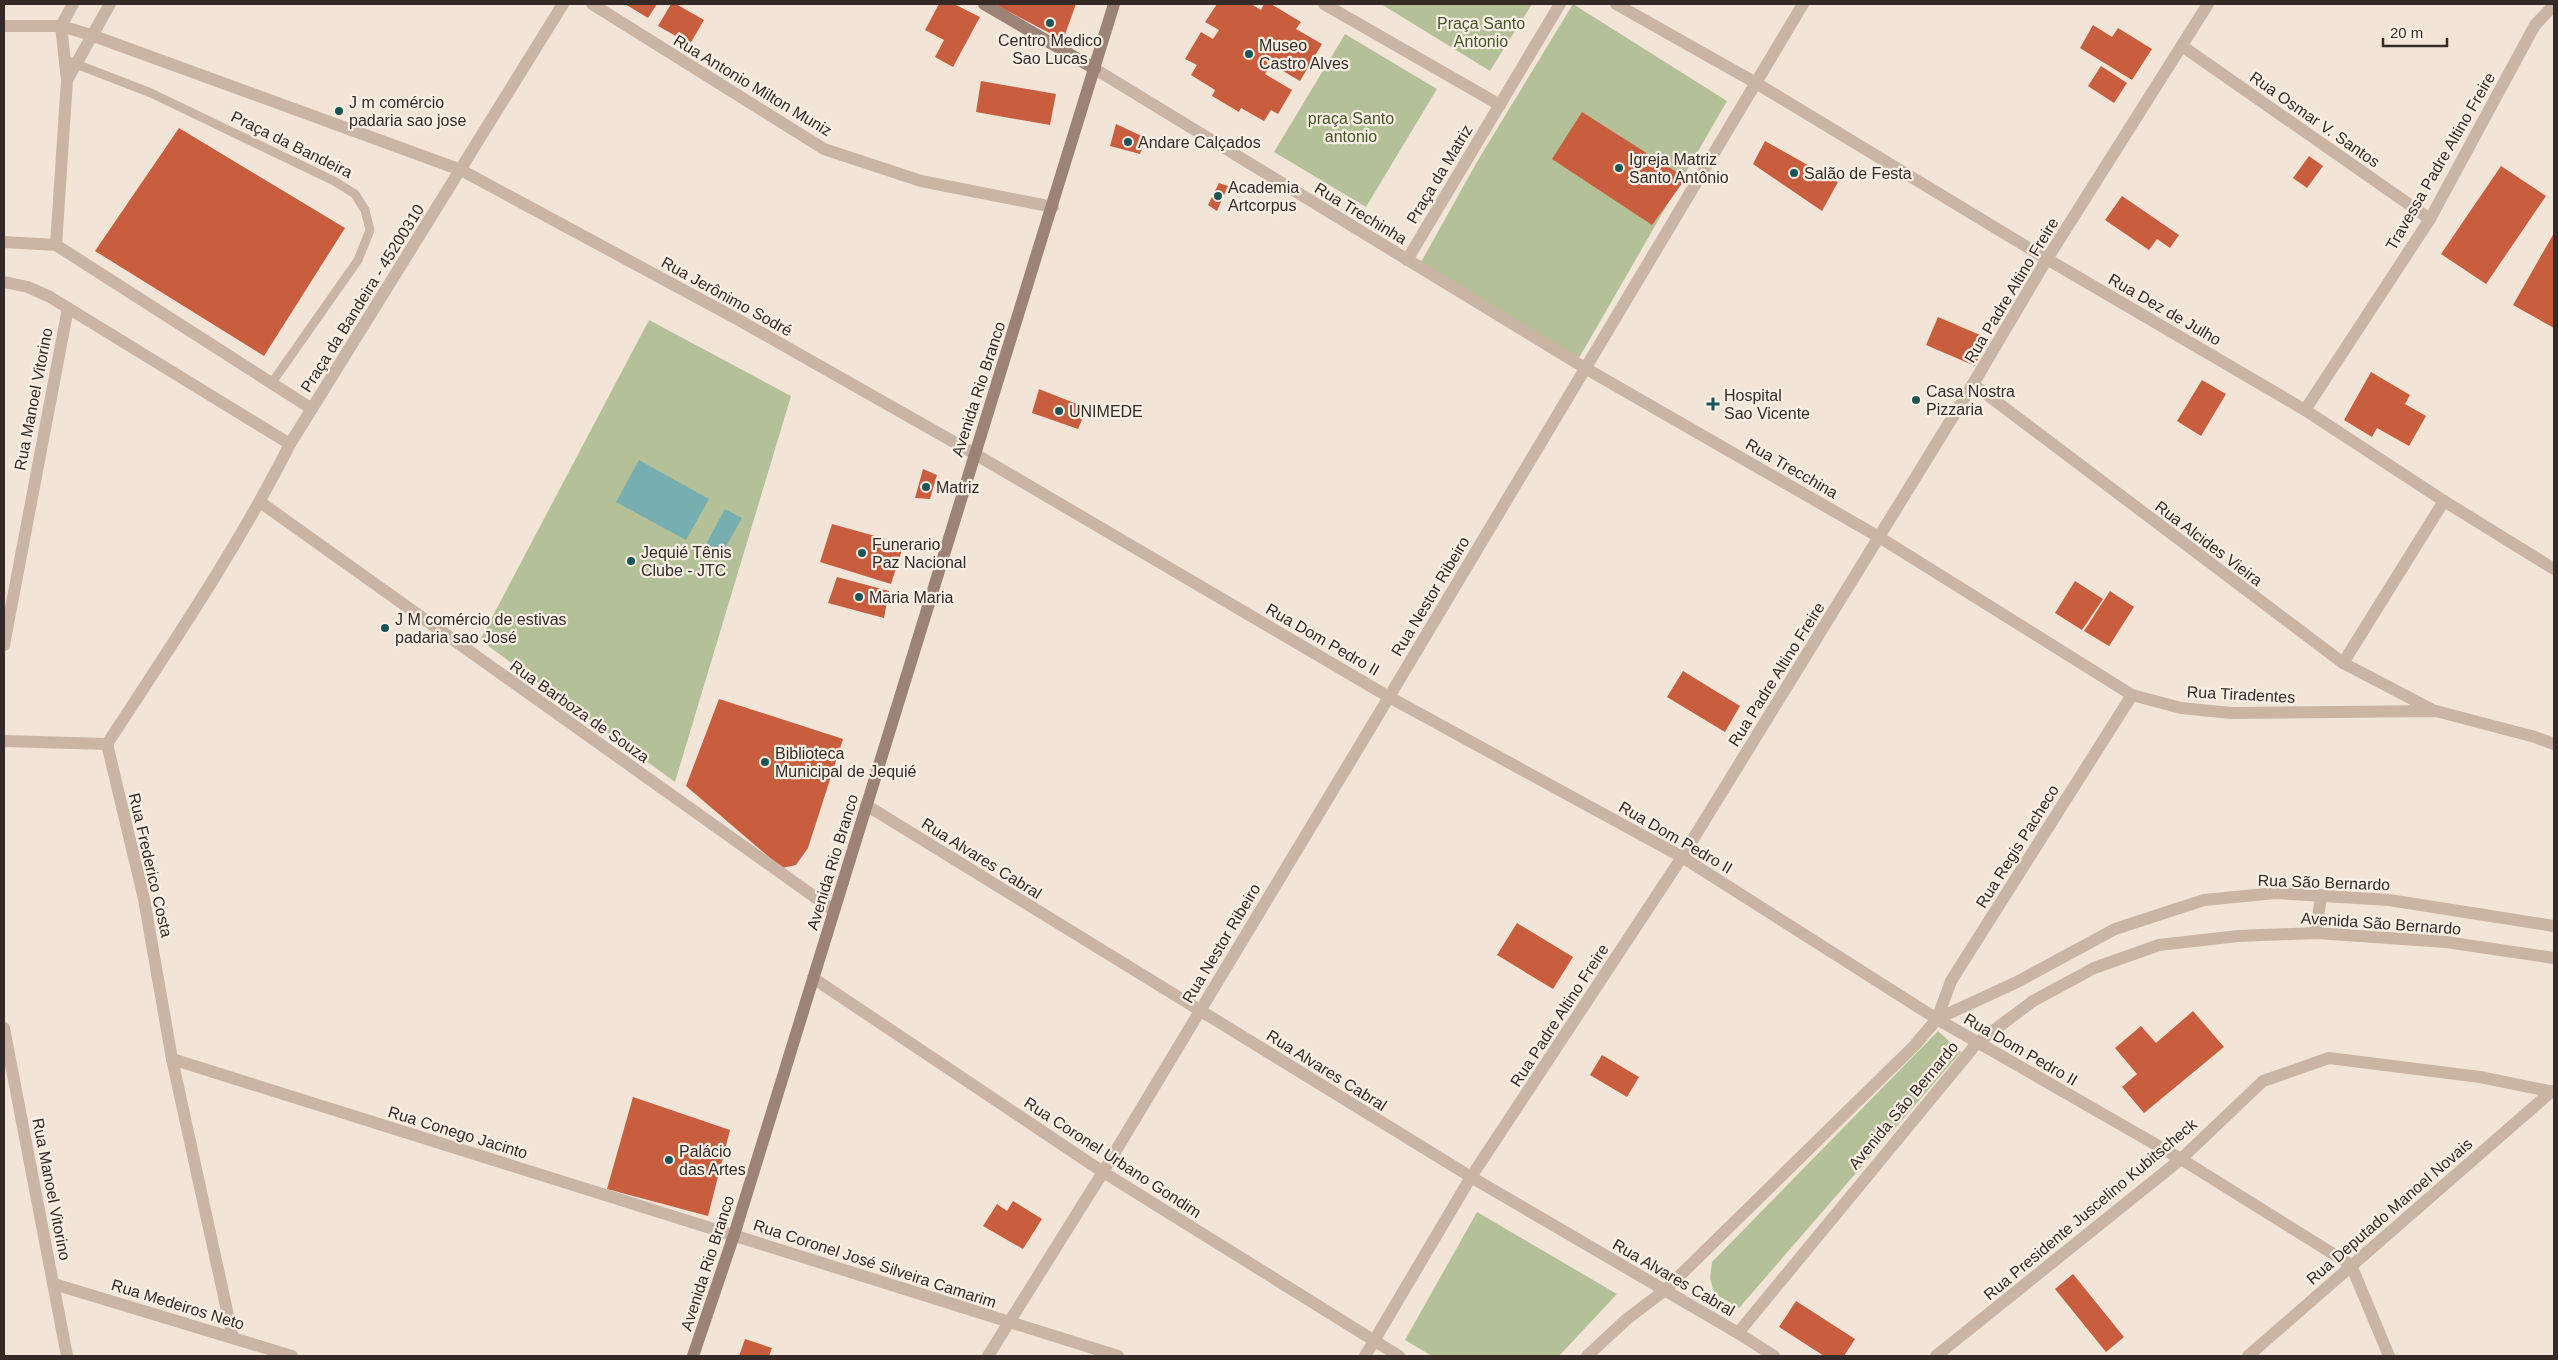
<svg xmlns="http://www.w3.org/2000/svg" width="2558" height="1360" font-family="Arial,sans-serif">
	<rect width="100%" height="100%" fill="#f2e5d8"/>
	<g fill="#b4c198">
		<polygon points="1381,4 1532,4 1490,71"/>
		<polygon points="1573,4 1727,101 1579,358 1420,264 1478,160"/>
		<polygon points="1345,34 1437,89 1366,207 1274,152"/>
		<polygon points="649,320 791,396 675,782 480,640"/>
		<polygon points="1938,1031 1961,1052 1739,1308 1714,1293 1710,1278 1712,1262"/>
		<polygon points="1477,1212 1617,1294 1559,1356 1432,1356 1405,1340"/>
	</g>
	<g fill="#77aeaf">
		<polygon points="639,460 709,499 686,540 616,502"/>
		<polygon points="725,509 742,518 720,557 704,548"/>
	</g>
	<g fill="#c95e3f">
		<polygon points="625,4 657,4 648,18"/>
		<polygon points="671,4 676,4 704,20 690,44 658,26"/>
		<polygon points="939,4 954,4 980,17 953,67 935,57 944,40 925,30"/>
		<polygon points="999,4 1076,4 1063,40 998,6"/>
		<polygon points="1217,4 1251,4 1261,10 1264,4 1271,4 1301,22 1296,29 1322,44 1300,81 1271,64 1265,74 1292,90 1278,114 1271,110 1264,121 1241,108 1239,112 1212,96 1215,90 1191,75 1197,65 1185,59 1201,32 1213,39 1219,30 1205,22"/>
		<polygon points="2093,25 2112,37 2118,28 2152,49 2132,80 2080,48"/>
		<polygon points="2101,66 2127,83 2114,103 2088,86"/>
		<polygon points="981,81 1056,94 1050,125 976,112"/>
		<polygon points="1582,112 1686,178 1652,225 1552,159"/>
		<polygon points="1116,124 1146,138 1140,154 1110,146"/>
		<polygon points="179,128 345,228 264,356 95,251"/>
		<polygon points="1765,141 1838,182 1822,211 1753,164"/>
		<polygon points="2309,156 2323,166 2307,188 2293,178"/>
		<polygon points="2501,166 2546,196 2486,284 2441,254"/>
		<polygon points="1219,183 1228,186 1217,211 1208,205"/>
		<polygon points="2122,196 2179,235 2170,248 2157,239 2149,250 2105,220"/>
		<polygon points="2554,233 2554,328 2513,305"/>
		<polygon points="1938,317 1987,338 1975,366 1926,345"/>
		<polygon points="2371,372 2410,395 2405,404 2426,416 2409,446 2377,428 2372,437 2344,420"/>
		<polygon points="2202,380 2226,394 2201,436 2177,421"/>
		<polygon points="1039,389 1087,408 1078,429 1032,413"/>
		<polygon points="923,469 937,475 930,499 915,498"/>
		<polygon points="832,524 904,544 891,584 820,562"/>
		<polygon points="837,577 889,591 884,618 828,603"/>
		<polygon points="2075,581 2103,599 2082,630 2055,613"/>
		<polygon points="2110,591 2134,607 2109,646 2084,631"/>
		<polygon points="1683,671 1740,706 1725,732 1667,697"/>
		<polygon points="719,699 843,739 808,848 796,865 782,868 686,786"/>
		<polygon points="1517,923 1573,957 1553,989 1497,955"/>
		<polygon points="2193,1011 2224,1047 2144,1113 2122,1087 2137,1074 2115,1048 2141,1026 2156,1043"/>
		<polygon points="1602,1055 1639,1077 1627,1097 1590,1075"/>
		<polygon points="633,1097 730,1130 708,1216 607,1189"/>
		<polygon points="1013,1201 1042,1219 1023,1249 983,1226 997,1204 1007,1211"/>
		<polygon points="2073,1274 2124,1337 2106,1352 2055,1289"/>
		<polygon points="1796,1301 1855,1339 1844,1356 1824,1356 1779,1327"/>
		<polygon points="745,1339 772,1348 769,1356 739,1356"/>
	</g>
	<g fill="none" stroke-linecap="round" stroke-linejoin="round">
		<polyline stroke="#cab5a4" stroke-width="9" points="71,62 151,93 334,181 355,194 365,210 370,230 358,260 271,384"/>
		<g stroke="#cab5a4" stroke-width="12">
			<polyline points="592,4 824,149 921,181 1053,207"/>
			<polyline points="1324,4 1500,105"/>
			<polyline points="1616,4 1756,83 2047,259 2305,410 2444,501 2554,569"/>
			<polyline points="4,26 61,26 91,35 461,170 737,319 975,454 1389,697 1682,857 1937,1019 2181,1159 2351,1265 2389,1356"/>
			<polyline points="2182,46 2430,219"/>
			<polyline points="1095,69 1585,368 1879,537 2132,695 2181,708 2231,713 2436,711 2535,737 2554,744"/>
			<polyline points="67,80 110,4"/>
			<polyline points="4,242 56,245 312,409"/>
			<polyline points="56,245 67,80 61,26 73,4"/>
			<polyline points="1407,260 1560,4"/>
			<polyline points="4,282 28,287 50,297 290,444"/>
			<polyline points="1973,384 2343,663 2433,710"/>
			<polyline points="2305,410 2430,219 2535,25 2554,5"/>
			<polyline points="260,502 833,910"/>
			<polyline points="4,645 68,308"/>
			<polyline points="2343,663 2444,501"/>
			<polyline points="4,741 107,744"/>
			<polyline points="866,805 1471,1177 1738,1333 1774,1356"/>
			<polyline points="2316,933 2321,895"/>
			<polyline points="813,978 1103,1172 1399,1356"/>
			<polyline points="1937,1019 2017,982 2115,929 2204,900 2276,893 2389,900 2554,926"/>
			<polyline points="4,1028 67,1356"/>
			<polyline points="172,1059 1118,1356"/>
			<polyline points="54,1284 292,1356"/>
			<polyline points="1738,1333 1977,1043 2033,1001 2094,968 2159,945 2238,936 2316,933 2446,942 2554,958"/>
			<path d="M233,1338L172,1059L144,899L107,744C171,646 237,549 290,444L563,4"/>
			<polyline points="988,1356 1103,1172 1389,697 1803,4"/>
			<polyline points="1365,1356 1471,1177 1682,857 1973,384 2047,259 2208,4"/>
			<polyline points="1587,1356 1627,1319 1665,1290 1914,1046 1937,1019 1951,981 2132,695"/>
			<polyline points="1936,1356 2181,1159 2263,1081 2329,1058 2480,1077 2554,1092"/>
			<polyline points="2248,1356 2552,1091"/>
		</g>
		<g stroke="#9d8376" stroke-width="12">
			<polyline points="984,4 1095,69"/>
			<polyline points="693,1356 734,1235 1114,4"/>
		</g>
	</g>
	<g fill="#1b5457" stroke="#f9efe5" stroke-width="2">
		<circle cx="1050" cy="23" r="5"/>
		<circle cx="1249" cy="54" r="5"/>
		<circle cx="339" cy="111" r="5"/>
		<circle cx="1128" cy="142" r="5"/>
		<circle cx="1619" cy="168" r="5"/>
		<circle cx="1794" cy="173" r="5"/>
		<circle cx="1218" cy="196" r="5"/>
		<circle cx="1916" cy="400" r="5"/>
		<path d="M1710.5 396.5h5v5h5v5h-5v5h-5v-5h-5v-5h5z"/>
		<circle cx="1059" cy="411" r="5"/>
		<circle cx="926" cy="487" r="5"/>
		<circle cx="862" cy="553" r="5"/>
		<circle cx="631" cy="561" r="5"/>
		<circle cx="859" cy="597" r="5"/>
		<circle cx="385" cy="628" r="5"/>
		<circle cx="765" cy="762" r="5"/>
		<circle cx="669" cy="1160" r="5"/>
	</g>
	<g text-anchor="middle" stroke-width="4.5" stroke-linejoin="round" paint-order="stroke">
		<g font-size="16" fill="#455429" stroke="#f9efe5">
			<text x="1481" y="29">Praça Santo<tspan x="1481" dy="18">Antonio</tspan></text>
			<text x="1351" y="124">praça Santo<tspan x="1351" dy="18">antonio</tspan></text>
		</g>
		<g font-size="16" fill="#352a26" stroke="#f9efe5" text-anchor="start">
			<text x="1050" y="46" text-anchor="middle">Centro Medico<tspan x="1050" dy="18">Sao Lucas</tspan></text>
			<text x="1259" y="51">Museo<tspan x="1259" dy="18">Castro Alves</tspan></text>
			<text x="349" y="108">J m comércio<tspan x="349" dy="18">padaria sao jose</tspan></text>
			<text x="1138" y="148">Andare Calçados</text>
			<text x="1629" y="165">Igreja Matriz<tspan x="1629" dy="18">Santo Antônio</tspan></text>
			<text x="1804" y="179">Salão de Festa</text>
			<text x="1228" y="193">Academia<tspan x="1228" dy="18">Artcorpus</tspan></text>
			<text x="1926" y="397">Casa Nostra<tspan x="1926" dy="18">Pizzaria</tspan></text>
			<text x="1724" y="401">Hospital<tspan x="1724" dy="18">Sao Vicente</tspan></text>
			<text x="1069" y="417">UNIMEDE</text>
			<text x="936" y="493">Matriz</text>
			<text x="872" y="550">Funerario<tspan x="872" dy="18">Paz Nacional</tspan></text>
			<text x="641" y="558">Jequié Tênis<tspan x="641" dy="18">Clube - JTC</tspan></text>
			<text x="869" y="603">Maria Maria</text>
			<text x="395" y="625">J M comércio de estivas<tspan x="395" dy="18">padaria sao José</tspan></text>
			<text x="775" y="759">Biblioteca<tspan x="775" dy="18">Municipal de Jequié</tspan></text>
			<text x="679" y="1157">Palácio<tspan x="679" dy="18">das Artes</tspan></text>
		</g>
		<g font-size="16" fill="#352a26" stroke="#f9efe5">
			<text transform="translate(753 85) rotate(31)" y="6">Rua Antonio Milton Muniz</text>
			<text transform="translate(2315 119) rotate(35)" y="6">Rua Osmar V. Santos</text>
			<text transform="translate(292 144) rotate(26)" y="6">Praça da Bandeira</text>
			<text transform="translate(2440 161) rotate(-60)" y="6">Travessa Padre Altino Freire</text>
			<text transform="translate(1439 174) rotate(-59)" y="6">Praça da Matriz</text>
			<text transform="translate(1361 213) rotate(31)" y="6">Rua Trechinha</text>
			<text transform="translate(2011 290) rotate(-59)" y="6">Rua Padre Altino Freire</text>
			<text transform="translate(727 296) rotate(29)" y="6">Rua Jerônimo Sodré</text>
			<text transform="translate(362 298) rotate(-58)" y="6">Praça da Bandeira - 45200310</text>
			<text transform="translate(2165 309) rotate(30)" y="6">Rua Dez de Julho</text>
			<text transform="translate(978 389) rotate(-72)" y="6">Avenida Rio Branco</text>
			<text transform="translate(33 399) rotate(-79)" y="6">Rua Manoel Vitorino</text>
			<text transform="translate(1792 468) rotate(30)" y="6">Rua Trecchina</text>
			<text transform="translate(2209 543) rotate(37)" y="6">Rua Alcides Vieira</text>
			<text transform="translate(1430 596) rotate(-59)" y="6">Rua Nestor Ribeiro</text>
			<text transform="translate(1323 639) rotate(30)" y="6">Rua Dom Pedro II</text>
			<text transform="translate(1776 674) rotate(-58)" y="6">Rua Padre Altino Freire</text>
			<text transform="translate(2241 694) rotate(3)" y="6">Rua Tiradentes</text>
			<text transform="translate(580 711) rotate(35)" y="6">Rua Barboza de Souza</text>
			<text transform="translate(1676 837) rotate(30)" y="6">Rua Dom Pedro II</text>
			<text transform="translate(2017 846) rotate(-58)" y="6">Rua Regis Pacheco</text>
			<text transform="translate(982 858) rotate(32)" y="6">Rua Alvares Cabral</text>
			<text transform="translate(832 862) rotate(-73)" y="6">Avenida Rio Branco</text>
			<text transform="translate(151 865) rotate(77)" y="6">Rua Frederico Costa</text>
			<text transform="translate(2324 882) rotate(2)" y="6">Rua São Bernardo</text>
			<text transform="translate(2381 923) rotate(4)" y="6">Avenida São Bernardo</text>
			<text transform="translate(1221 943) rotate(-59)" y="6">Rua Nestor Ribeiro</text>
			<text transform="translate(1559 1015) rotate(-57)" y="6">Rua Padre Altino Freire</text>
			<text transform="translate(2021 1049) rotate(30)" y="6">Rua Dom Pedro II</text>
			<text transform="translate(1327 1070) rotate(32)" y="6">Rua Alvares Cabral</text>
			<text transform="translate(1903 1105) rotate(-50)" y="6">Avenida São Bernardo</text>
			<text transform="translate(458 1132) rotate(17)" y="6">Rua Conego Jacinto</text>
			<text transform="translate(1113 1157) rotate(33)" y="6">Rua Coronel Urbano Gondim</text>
			<text transform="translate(52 1189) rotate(79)" y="6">Rua Manoel Vitorino</text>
			<text transform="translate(2090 1209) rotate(-40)" y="6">Rua Presidente Juscelino Kubitscheck</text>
			<text transform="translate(2389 1211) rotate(-41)" y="6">Rua Deputado Manoel Novais</text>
			<text transform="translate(707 1263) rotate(-72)" y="6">Avenida Rio Branco</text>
			<text transform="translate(875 1263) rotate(18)" y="6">Rua Coronel José Silveira Camarim</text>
			<text transform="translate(1674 1277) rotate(30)" y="6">Rua Alvares Cabral</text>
			<text transform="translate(178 1304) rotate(17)" y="6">Rua Medeiros Neto</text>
		</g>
	</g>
	<rect width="2558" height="1360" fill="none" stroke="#352a26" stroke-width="10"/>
	<path d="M2383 38v8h64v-8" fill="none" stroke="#352a26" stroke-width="2.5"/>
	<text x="2390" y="38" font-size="15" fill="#352a26" stroke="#f9efe5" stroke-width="4" paint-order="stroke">20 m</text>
</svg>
